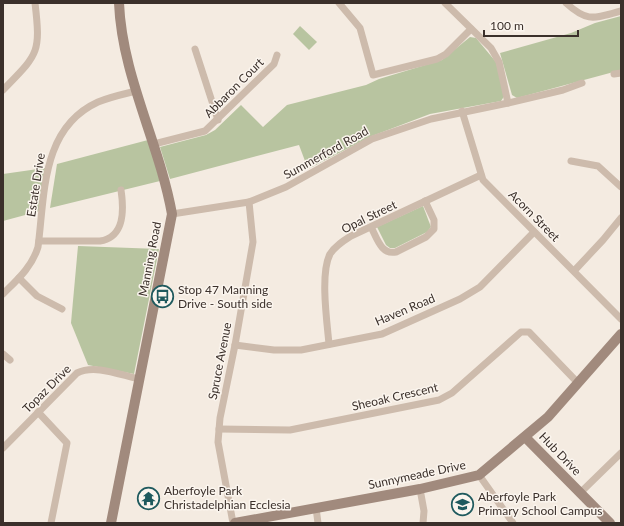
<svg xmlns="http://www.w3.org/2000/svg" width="624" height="526" font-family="Lato,sans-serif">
	<rect width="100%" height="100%" fill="#f4ebe1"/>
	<g fill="#b8c4a0">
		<polygon points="621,16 621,70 517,98 512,95 500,53 571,33 595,23"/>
		<polygon points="300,26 317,42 309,50 293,34"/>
		<polygon points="470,37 476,38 496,62 505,95 501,101 430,114 372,136 308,169 299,145 170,179 160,147 206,135 215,130 241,105 263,127 287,105 366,85 379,79 442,60"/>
		<polygon points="148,140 160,181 50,208 57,164"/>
		<polygon points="45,168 40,211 3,221 3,174"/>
		<polygon points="423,206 431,227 427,232 395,248 390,248 386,245 377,227"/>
		<polygon points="78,246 159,249 134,374 88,365 71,323"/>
	</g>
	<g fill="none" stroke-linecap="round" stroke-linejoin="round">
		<g stroke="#cdbbac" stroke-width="7">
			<polyline points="339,3 360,28 373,75 437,59 446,54 471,29"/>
			<polyline points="445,3 491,48 499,62 508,103"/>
			<path d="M566,3C588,23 594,18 621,11"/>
			<polyline points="195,49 218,120"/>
			<polyline points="614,74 621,73"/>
			<path d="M3,90C38,54 41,54 35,3"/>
			<polyline points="462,111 483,180 621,319"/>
			<polyline points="154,144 205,131 274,64 277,55"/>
			<polyline points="571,161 598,166 621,187"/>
			<polyline points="172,214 249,202 286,187 372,139 431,119 508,103 563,90 582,83"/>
			<path d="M371,227C377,238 381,255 396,252L426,237L434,229V220L425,201"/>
			<path d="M39,241H100C125,237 124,210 121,190"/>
			<polyline points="574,271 603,240 621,218"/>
			<polyline points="19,278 37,296 62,309"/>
			<path d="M3,294C17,280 32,267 38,247C45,194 41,128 98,102C110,97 124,94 136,91"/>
			<path d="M329,344C327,322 320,273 330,254C335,246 343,241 351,236L481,175"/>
			<polyline points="235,345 274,350 301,350 382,334 460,299 480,287 534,232"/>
			<polyline points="3,354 10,360"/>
			<polyline points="38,412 67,443 51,523"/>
			<polyline points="219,429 290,430 439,400 452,393 521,332 529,332 578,383"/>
			<path d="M3,448L77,373C95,364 120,375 139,379"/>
			<polyline points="479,475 513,523"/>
			<polyline points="420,489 424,511 423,523"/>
			<polyline points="580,493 621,453"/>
			<polyline points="316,508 318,523"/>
			<polyline points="233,523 218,442 220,418 235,345 253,242 249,202"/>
		</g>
		<g stroke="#a18a7d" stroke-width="10">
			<polyline points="525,437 610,523"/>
			<path d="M111,523L172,214C159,142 122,76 119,3"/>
			<polyline points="235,523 420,489 479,475 548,417 621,334"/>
		</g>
	</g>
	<defs>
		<symbol id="bus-ring" viewBox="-11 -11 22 22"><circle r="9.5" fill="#fbf5ee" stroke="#1f5a5e" stroke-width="1.5"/><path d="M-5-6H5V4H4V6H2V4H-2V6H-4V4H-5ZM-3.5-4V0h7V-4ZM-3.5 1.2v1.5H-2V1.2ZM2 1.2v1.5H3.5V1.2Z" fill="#1f5a5e"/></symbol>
		<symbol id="temple-ring" viewBox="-11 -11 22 22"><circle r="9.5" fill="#fbf5ee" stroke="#1f5a5e" stroke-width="1.5"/><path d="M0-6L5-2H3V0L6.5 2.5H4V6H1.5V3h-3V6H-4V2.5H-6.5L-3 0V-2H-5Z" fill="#1f5a5e"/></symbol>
		<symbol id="school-ring" viewBox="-11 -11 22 22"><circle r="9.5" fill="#fbf5ee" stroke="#1f5a5e" stroke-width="1.5"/><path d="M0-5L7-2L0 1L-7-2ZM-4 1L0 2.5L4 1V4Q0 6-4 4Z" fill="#1f5a5e"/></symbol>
	</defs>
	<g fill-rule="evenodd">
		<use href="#bus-ring" x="150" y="284" width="25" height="25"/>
		<use href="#temple-ring" x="136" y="486" width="25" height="25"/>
		<use href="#school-ring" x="450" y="492" width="25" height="25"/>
	</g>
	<g text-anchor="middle" stroke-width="3" stroke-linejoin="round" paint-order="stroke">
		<g font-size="12" fill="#3b302b" stroke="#fbf5ee">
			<text transform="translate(234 88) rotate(-45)" y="4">Abbaron Court</text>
			<text transform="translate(326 153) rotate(-29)" y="4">Summerford Road</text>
			<text transform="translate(36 185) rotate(-81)" y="4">Estate Drive</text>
			<text transform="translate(534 216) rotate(45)" y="4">Acorn Street</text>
			<text transform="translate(369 217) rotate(-26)" y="4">Opal Street</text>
			<text transform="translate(150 259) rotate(-79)" y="4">Manning Road</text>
			<text transform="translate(405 310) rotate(-23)" y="4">Haven Road</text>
			<text transform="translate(220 361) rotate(-79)" y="4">Spruce Avenue</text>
			<text transform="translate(47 389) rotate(-45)" y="4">Topaz Drive</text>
			<text transform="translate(395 397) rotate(-13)" y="4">Sheoak Crescent</text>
			<text transform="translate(560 454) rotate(46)" y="4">Hub Drive</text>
			<text transform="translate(417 475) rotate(-12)" y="4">Sunnymeade Drive</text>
		</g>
		<g font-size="12" fill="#3b302b" stroke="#fbf5ee" text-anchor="start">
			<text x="178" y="294">Stop 47 Manning<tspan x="178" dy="14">Drive - South side</tspan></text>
			<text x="164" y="495">Aberfoyle Park<tspan x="164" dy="14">Christadelphian Ecclesia</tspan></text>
			<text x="478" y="501">Aberfoyle Park<tspan x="478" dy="14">Primary School Campus</tspan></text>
		</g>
	</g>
	<rect width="624" height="526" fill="none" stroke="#3b302b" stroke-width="8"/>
	<path d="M484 30v6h94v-6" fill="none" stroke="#3b302b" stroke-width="2"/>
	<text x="490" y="30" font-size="12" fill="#3b302b" stroke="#fbf5ee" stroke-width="3" paint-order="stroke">100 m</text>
</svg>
